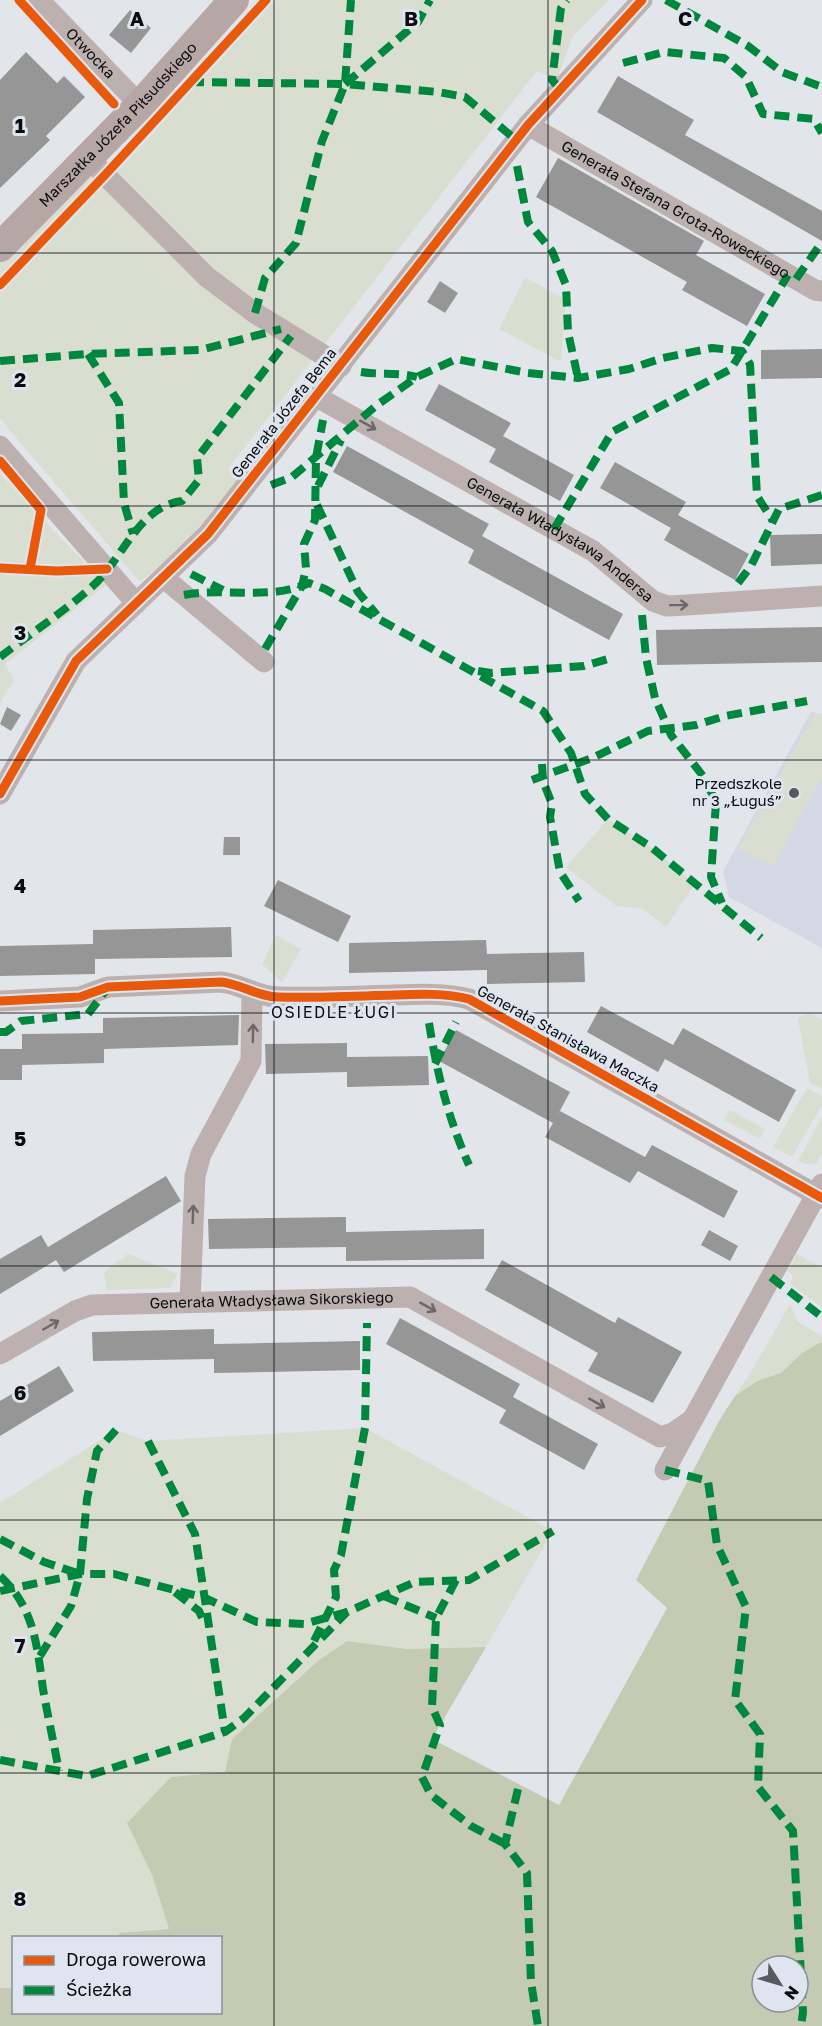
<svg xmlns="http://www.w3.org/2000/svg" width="822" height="2026" font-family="'Golos Text',sans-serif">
	<rect width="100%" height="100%" fill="#e2e6eb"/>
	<polygon fill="#d2d9e4" points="811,712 822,714 822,948 729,897 723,871"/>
	<g fill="#daded1">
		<polygon points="275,0 609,0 573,36 557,79 537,71 228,469 239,481 197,534 140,582 0,419 0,291 129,159"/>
		<polygon points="91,175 97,179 0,278 0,259"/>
		<polygon points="525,277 566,300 561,362 499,329"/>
		<polygon points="0,474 106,585 5,664 14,680 0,703"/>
		<polygon points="815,714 822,716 822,778 773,866 737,849"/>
		<polygon points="608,819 651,847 695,884 666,927 643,909 616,906 566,867"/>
		<polygon points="276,935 301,949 282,982 262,964"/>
		<polygon points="808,1012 822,1020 822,1089 810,1083 798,1019"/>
		<polygon points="807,1088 822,1096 822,1105 792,1157 773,1147"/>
		<polygon points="730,1110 765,1129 760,1139 724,1120"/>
		<polygon points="822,1117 822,1153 816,1164 805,1164 798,1161"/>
		<polygon points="128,1254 178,1274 170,1288 107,1290 104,1272"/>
		<polygon points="797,1254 822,1268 822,1307 790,1284 793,1275 787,1271"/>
		<polygon points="790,1304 798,1322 822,1336 822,1343 801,1354 781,1373 757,1381 735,1396 752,1370"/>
		<polygon points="365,1428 553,1531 486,1647 407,1649 347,1641 319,1660 232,1739 225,1772 171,1777 128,1823 152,1875 169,1929 120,1933 120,1937 14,1938 13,1988 0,1988 0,1503 116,1430 148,1441"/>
	</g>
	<path fill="#c5cab3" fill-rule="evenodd" d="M819,1343H822V2026H0V1988H13L14,2012H220V1938L120,1937L119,1933L169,1929L152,1875L127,1823L171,1777L225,1772L232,1739L319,1660L347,1641L407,1649L486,1647L432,1739L559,1805L667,1608L636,1580L720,1419L735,1396L757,1381L781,1373L801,1354ZM762,1966H798V2002H762Z"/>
	<g fill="#969697">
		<polygon points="130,10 151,28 131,53 109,35"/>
		<polygon points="26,52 57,83 64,76 85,97 46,136 50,140 0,188 0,80"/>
		<polygon points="618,76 694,120 685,135 822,211 822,241 597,112"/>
		<polygon points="558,158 704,241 696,255 765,294 747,326 682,290 687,282 536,197"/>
		<polygon points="440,281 458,293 445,313 427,302"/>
		<polygon points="822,349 822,378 761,379 761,350"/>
		<polygon points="439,384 511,423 503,436 574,475 560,501 489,462 496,449 425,410"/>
		<polygon points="347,446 489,524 482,536 623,614 609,640 468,563 474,550 333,472"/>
		<polygon points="615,462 686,502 678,515 749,554 735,580 664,540 671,528 600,488"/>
		<polygon points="822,534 822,564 771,566 770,535"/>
		<polygon points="822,627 822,662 657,665 656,630"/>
		<polygon points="7,707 21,715 11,731 0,724"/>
		<polygon points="224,837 240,837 240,855 223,855"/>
		<polygon points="278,880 351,916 338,942 264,906"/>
		<polygon points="231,927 232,957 95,959 95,974 0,976 0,946 93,944 93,930"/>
		<polygon points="486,940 487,954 584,952 585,982 487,984 487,970 349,973 349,943"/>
		<polygon points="601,1006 673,1045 683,1028 796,1090 779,1122 665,1059 658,1072 587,1032"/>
		<polygon points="239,1015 238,1045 104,1049 104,1063 22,1065 22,1080 0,1080 0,1049 22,1049 22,1034 103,1033 103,1018"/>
		<polygon points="456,1030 570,1092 556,1118 560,1111 645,1157 652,1145 738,1191 724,1218 638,1171 630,1183 545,1137 553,1123 439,1061"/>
		<polygon points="347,1043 347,1057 428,1056 429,1085 347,1087 347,1072 266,1074 265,1044"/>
		<polygon points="166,1176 181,1201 64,1272 56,1260 0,1294 0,1259 41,1235 48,1247"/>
		<polygon points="346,1217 346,1232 484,1229 484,1259 346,1261 346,1247 209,1249 208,1219"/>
		<polygon points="709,1230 738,1246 730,1261 701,1245"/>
		<polygon points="502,1260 615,1323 618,1317 682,1352 653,1403 588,1371 598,1353 485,1290"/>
		<polygon points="400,1318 520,1384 513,1397 598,1444 584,1470 499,1423 506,1410 386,1344"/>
		<polygon points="214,1329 214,1344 360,1341 360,1370 214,1373 214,1359 93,1361 92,1332"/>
		<polygon points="59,1366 74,1391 0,1436 0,1401"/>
	</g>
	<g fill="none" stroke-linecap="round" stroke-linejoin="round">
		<g stroke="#bdb1b0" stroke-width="21">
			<path id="s1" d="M39,0L140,105"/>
			<path id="s2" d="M528,125L815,290L822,291"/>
			<polyline points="89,159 207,277 255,313 341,366"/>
			<path id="s3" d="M317,397L593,551L653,601L667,606L687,605L822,596"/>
			<polyline points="0,446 136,603"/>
			<polyline points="164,578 264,662"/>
			<polyline points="0,794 76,661 208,534 528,125 642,0"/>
			<path d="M0,1001L80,997L108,987L221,982C241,984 258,997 279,997C317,998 356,996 395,995C419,994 446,993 469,999L822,1198"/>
			<polyline points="190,1301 195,1176 201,1154 251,1061 252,993"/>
			<path id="s4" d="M0,1354L75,1311L92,1305L410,1297L660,1437L673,1433L692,1420"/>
			<polyline points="665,1470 822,1184"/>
		</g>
		<path stroke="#b6a7a5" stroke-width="30" id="s5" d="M0,247L140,105L234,0"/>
		<g stroke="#00873e" stroke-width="8" stroke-dasharray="15 8" stroke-linecap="butt">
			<polyline points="666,0 748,46 782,72 822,87"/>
			<polyline points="623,63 664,52 724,58 746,77 763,114 814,119 822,133"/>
			<polyline points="189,82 345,84 438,92 465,97 516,140"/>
			<polyline points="345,84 418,22 430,0"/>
			<polyline points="559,88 552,80 561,8 567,0"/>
			<polyline points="517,166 528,222 552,251 566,285 568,332 578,378"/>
			<polyline points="796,279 822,242"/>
			<polyline points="255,313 265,278 296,243 322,141 345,84 351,0"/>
			<polyline points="88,354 119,403 124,503 133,534"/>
			<polyline points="0,361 88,354 200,350 281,329"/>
			<path d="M361,372C380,375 399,372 417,377"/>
			<polyline points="271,485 292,477 377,405 417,377 456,359 528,373 578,378 629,369 663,358 712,348 742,351 750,364 757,496 773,521"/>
			<polyline points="318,486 341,440"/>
			<polyline points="317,505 358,592 377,615"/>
			<polyline points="554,529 612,432 731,369 788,275"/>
			<polyline points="191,574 223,590"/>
			<polyline points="738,583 751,566 779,509 822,495"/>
			<path d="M184,595C226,587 269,601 309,583L325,589L543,711L571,753L585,794L608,819L651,847L761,938"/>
			<polyline points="642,615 646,658 655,698 671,735 703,776 716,802 711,877 722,903"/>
			<polyline points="265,649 302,586 306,568 304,544 315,520 316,458 323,420"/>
			<path d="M0,657C31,633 70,608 98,581C124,554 141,506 182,501L199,480L197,458L291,336"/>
			<polyline points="478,671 491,673 584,666 611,658"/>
			<polyline points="542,764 543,781 552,804 550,817 560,872 579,901"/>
			<polyline points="532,780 592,758 648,731 696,725 725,716 807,701"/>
			<path d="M429,1023C437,1073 448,1118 469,1165"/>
			<polyline points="0,1032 6,1032 21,1021 88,1014 107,989"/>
			<polyline points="435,1064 456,1022"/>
			<polyline points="771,1277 822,1317"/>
			<polyline points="148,1441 195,1534 225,1732"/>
			<polyline points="665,1470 708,1481 717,1545 746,1607 735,1700 760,1734 758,1787 793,1831 803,2012 801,2026"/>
			<polyline points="0,1539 44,1562 80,1574"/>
			<path d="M0,1576C34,1607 37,1645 43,1689C48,1717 54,1744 59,1771"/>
			<polyline points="456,1580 436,1618 432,1707 440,1725 422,1777 431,1795 471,1826 505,1844"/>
			<polyline points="0,1591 80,1574 114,1574 205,1598 257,1622 304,1624 347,1612"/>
			<polyline points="175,1592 199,1611 205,1624"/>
			<polyline points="384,1596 436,1618"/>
			<polyline points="314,1641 336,1597 334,1570 341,1555 365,1428 367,1323"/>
			<polyline points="40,1656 71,1606 80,1574 87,1499 97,1451 116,1430"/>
			<polyline points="0,1760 87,1776 225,1732 244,1718 347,1612 415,1582 469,1580 553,1531"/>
			<polyline points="518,1789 505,1844 527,1873 531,1982 538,2026"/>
		</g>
		<defs>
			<g id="cycleway">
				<polyline points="19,0 114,104"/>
				<polyline points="0,285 105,175 266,0"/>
				<polyline points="0,461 41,510 30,569"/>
				<polyline points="0,568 57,571 107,569"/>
				<polyline points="0,794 76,661 208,534 528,125 642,0"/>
				<path d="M0,1001L80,997L108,987L221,982C241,984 258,997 279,997C317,998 356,996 395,995C419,994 446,993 469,999L822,1198"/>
			</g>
		</defs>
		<use href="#cycleway" stroke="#dee5ef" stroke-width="13"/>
		<use href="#cycleway" stroke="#e8590c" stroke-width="9"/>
	</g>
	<defs><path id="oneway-shaft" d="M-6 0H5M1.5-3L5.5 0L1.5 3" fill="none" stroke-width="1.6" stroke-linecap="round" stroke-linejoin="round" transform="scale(1.5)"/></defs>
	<g stroke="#6c6768">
		<use href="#oneway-shaft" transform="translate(368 425) rotate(29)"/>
		<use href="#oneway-shaft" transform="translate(679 605) rotate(-1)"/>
		<use href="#oneway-shaft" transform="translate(253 1033) rotate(-89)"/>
		<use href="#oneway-shaft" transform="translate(193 1214) rotate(-88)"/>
		<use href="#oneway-shaft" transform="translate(428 1307) rotate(29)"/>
		<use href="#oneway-shaft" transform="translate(51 1325) rotate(-30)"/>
		<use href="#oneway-shaft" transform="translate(597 1403) rotate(29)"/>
	</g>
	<path fill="none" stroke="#0a0d10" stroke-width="1.5" stroke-opacity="0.55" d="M274,0V2026M548,0V2026M0,253H822M0,506H822M0,760H822M0,1013H822M0,1266H822M0,1520H822M0,1773H822"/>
	<circle fill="#56595d" stroke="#dee5ef" stroke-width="2" cx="794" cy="793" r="6"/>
	<g text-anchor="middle" stroke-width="6" stroke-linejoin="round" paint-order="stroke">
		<g font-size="15" fill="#0a0d10" stroke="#dee5ef">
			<text dy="5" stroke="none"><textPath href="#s1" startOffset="74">Otwocka</textPath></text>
			<text dy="5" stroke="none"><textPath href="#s5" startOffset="170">Marszałka Józefa Piłsudskiego</textPath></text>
			<text dy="5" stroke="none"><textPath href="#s2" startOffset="170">Generała Stefana Grota-Roweckiego</textPath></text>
			<text transform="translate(284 413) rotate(-52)" y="5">Generała Józefa Bema</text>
			<text dy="5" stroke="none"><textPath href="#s3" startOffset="282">Generała Władysława Andersa</textPath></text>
			<text transform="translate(568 1039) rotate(29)" y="5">Generała Stanisława Maczka</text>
			<text dy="5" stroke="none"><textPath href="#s4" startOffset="284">Generała Władysława Sikorskiego</textPath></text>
		</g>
		<g font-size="15" fill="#0a0d10" stroke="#dee5ef" text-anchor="end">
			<text x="782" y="789">Przedszkole<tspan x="782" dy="17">nr 3 „Ługuś”</tspan></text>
		</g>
		<g font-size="16" letter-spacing="1.5" fill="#0a0d10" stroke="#dee5ef">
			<text x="334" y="1018">OSIEDLE ŁUGI</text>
		</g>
	</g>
	<g font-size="20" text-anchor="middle" font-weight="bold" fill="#0a0d10" stroke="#dee5ef" stroke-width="6" stroke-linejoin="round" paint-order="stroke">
		<text x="137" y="26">A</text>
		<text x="411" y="26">B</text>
		<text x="685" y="26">C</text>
		<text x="20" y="133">1</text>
		<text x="20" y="387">2</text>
		<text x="20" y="640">3</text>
		<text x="20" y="893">4</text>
		<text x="20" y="1146">5</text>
		<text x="20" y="1400">6</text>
		<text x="20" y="1653">7</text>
		<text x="20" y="1906">8</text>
	</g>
	<rect x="12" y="1936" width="210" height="78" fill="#dee5ef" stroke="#898f96" stroke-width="1.5"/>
	<rect x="24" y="1956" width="30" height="9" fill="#e8590c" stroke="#898f96" stroke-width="1.5"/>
	<text x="66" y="1966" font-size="18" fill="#0a0d10">Droga rowerowa</text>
	<rect x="24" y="1986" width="30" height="9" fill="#00873e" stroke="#898f96" stroke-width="1.5"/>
	<text x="66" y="1996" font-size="18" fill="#0a0d10">Ścieżka</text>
	<g transform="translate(780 1984) rotate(127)"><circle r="28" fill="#dee5ef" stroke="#898f96" stroke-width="1.5"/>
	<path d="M0-4.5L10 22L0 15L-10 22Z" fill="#56595d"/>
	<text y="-9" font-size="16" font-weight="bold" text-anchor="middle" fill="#0a0d10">N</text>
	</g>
</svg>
